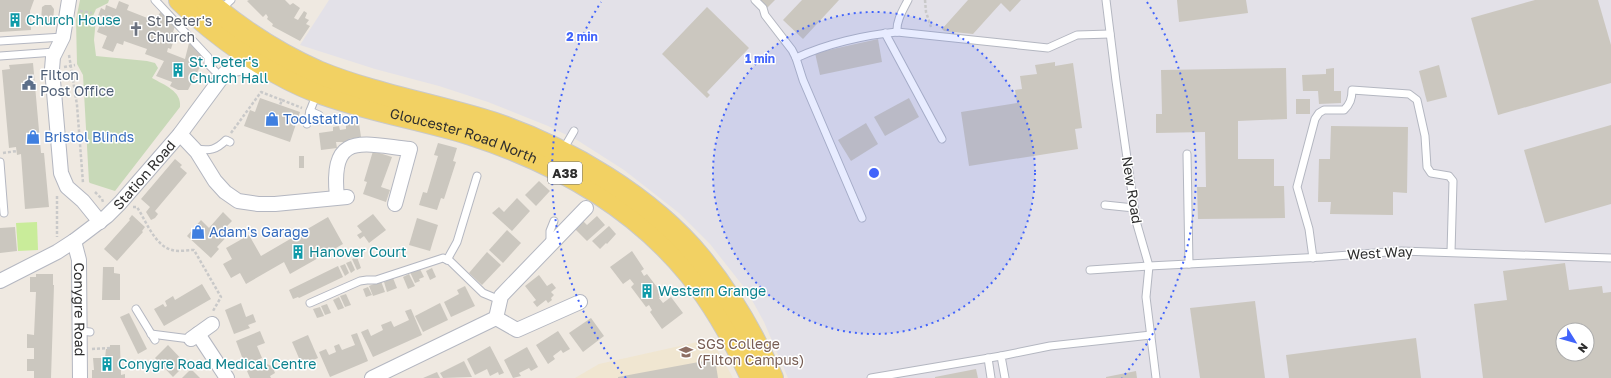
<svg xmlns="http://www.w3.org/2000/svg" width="1611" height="378" font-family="'Golos Text',sans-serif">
	<rect width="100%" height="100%" fill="#efe9e1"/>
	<path fill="#e3e1e8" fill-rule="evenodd" d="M329,0H1611V378H788L764,322L747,291L710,244L679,213L624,170L577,140L548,126L488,102L439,86L375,69L300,45ZM1563,330H1587V354H1563Z"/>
	<polygon fill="#f0e6d1" points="711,339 733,378 575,378 599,364"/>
	<path fill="#c8d9b8" d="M80,0H109L108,3L96,9L93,16L96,18L94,40L96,56L147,61L155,63L158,68L152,78C164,85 182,91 180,107L115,191L90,183L89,182L83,75L77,64L76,20Z"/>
	<polygon fill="#c9ec9a" points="37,222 38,250 18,251 16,223"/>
	<g fill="#cbc7bf" fill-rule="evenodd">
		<polygon points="0,0 34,0 30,11 31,30 0,32"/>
		<polygon points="249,0 285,0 290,5 293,3 300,8 294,18 298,20 304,11 307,13 305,18 309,20 306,24 310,26 300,41 272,26 273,24 267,19 268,17 266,14 263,17 247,1"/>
		<polygon points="757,0 775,0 766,9"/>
		<polygon points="802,0 839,0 803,39 783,20"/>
		<polygon points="968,0 1021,0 1010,12 1001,3 973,34 944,31 942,29"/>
		<polygon points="1177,0 1246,0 1248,13 1179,22"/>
		<polygon points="1535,0 1598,0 1611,45 1611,83 1498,115 1471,18"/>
		<polygon points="119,1 129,5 127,10 155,21 161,11 175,26 173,32 176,33 171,49 168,48 167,52 185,59 189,43 203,57 201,65 188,90 178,90 170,86 172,82 156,76 164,61 145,54 147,49 124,41 123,45 117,43 113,52 102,48 107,36 97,32 103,18 98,16 101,8 105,10 106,5 116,9"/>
		<polygon points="45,5 51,5 54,9 53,23 50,26 43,25 41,21 42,7"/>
		<polygon points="707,7 749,48 707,92 710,95 707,98 662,54"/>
		<polygon points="878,39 882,62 820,75 815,53"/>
		<polygon points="1055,62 1055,66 1073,63 1082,128 1075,129 1078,149 969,166 961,112 1017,103 1015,90 1022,89 1020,76 1037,74 1035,65"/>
		<polygon points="33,63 41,153 44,153 49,207 25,209 21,154 17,155 16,147 9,148 2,70 10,69 9,65"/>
		<polygon points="1439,65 1447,97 1427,102 1419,71"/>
		<polygon points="1286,68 1287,119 1238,121 1238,159 1274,159 1274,186 1284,186 1285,218 1198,219 1197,187 1206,187 1205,132 1156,133 1156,114 1162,114 1161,70"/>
		<polygon points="1334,68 1334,91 1341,91 1341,103 1319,104 1318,91 1303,91 1302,75 1326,74 1326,69"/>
		<polygon points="260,98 300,112 290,142 244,126 250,110 255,112"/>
		<polygon points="909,98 919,117 885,136 874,117"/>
		<rect x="1296" y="99" width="14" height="15"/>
		<polygon points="359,123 361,137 349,139 350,142 336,142 337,148 321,150 319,133 333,131 333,127 339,126 340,130 346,129 346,125"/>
		<polygon points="866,123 878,144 851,161 838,140"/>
		<polygon points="1611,125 1611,204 1545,223 1524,150"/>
		<polygon points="1331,126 1408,127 1407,193 1393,192 1393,215 1330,214 1331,202 1318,202 1319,159 1330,159"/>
		<polygon points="438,143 457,148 453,161 456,162 444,199 441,198 437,210 419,205 423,192 427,193 435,166 438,156 434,155"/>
		<polygon points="373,151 392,157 381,187 390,190 386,202 363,194 367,182 364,181"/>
		<rect x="299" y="156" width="5" height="12"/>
		<polygon points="175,159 182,165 180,167 187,173 155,211 158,214 155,218 151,220 146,212 150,207 141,199"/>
		<polygon points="539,181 550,191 536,206 525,195"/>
		<polygon points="517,198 530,211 512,231 492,213 499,207 504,212"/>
		<polygon points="223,212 232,221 226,227 231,232 217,247 219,249 211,258 187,236 201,220 209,228"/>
		<polygon points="373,214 386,230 369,243 364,236 360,239 357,235 362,232 357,226"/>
		<polygon points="132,215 145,227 142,231 143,232 117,261 104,249 130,220 129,219"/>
		<polygon points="597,216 605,225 587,241 575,229 583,221 587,225"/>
		<polygon points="328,217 343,244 290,274 284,262 246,284 240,273 231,278 223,264 232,259 226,248 249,235 261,256"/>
		<polygon points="417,218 438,225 430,251 409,245"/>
		<polygon points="609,226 616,234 607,244 606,243 600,249 592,241"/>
		<polygon points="15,227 17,251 0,253 0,228"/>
		<polygon points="507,230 521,243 503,263 489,250"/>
		<polygon points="632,251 644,269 641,271 644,276 647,274 663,295 659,298 663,303 671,297 683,313 662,329 650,312 652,310 649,305 646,307 631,287 634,284 630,279 623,284 610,267"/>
		<polygon points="487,252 501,265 482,285 469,273"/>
		<polygon points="357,257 361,268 357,270 352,259"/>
		<polygon points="351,261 355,270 351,273 346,263"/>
		<path d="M1565,263L1569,290L1602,286L1603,293L1611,292V378H1483L1474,304L1507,300L1503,271ZM1563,330H1587V354H1563Z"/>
		<polygon points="345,264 349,273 345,276 340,266"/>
		<polygon points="338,266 343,277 299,298 298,297 293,299 289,290"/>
		<polygon points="103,267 114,267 114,273 120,274 120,300 102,300"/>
		<polygon points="432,268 436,277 430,280 426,271"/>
		<polygon points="420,269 424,277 419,279 420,281 415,283 410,272"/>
		<polygon points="36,274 53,274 53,285 54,285 51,378 34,378 34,371 27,371 27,359 34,359 34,348 27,348 27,334 34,335 36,292 30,292 30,277 36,277"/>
		<polygon points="409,274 415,286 408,289 403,277"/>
		<polygon points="539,275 547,286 552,283 556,288 551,292 554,295 551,298 552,300 548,303 546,300 537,307 533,302 536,300 525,286"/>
		<polygon points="393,278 397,288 387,292 384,282"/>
		<polygon points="381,281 385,292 373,296 369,286"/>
		<polygon points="202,284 211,299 164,326 154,309 163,304 165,307 167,306 165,301 173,296 175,300"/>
		<polygon points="465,286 475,306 451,317 444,302 459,294 457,290"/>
		<polygon points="368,287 372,295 366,297 363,289"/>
		<polygon points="346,294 351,305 345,307 340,296"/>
		<polygon points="339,297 344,308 338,310 333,300"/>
		<polygon points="1255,301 1265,378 1200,378 1190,308"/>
		<polygon points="241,303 246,317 253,314 256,322 248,325 250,328 234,334 225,310"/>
		<polygon points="440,303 448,320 423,332 415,316"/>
		<polygon points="327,304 331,313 325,315 321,306"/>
		<polygon points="320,307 324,316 317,318 313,309"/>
		<polygon points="411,309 422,335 373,357 361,332 368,329 371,336 383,330 381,325 391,321 394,327 409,320 405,311"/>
		<polygon points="129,313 147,349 138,354 120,317"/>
		<polygon points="591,318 604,336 583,352 569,333"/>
		<polygon points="260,331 265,343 257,346 262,358 245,365 236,341"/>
		<polygon points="558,331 570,349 563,353 561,350 553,356 555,359 548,364 536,345"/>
		<polygon points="357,333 368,361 330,377 319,352 326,349 329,355 336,352 334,346 339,344 342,350 355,345 351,335"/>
		<polygon points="308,335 318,358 302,365 292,342"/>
		<polygon points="1416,338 1421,378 1289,378 1286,355"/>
		<polygon points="110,345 120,345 121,375 125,374 125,378 92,378 92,370 94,370 93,358 105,358 106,349 110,349"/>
		<polygon points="168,345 186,364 173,377 155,358"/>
		<polygon points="490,346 504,373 499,375 498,372 490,376 487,369 475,375 467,359"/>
		<polygon points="527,347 538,367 531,371 529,368 519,373 521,376 513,378 504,360"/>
		<polygon points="715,359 718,378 618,378 618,377"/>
		<polygon points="464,361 472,377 443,378 440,373"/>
		<polygon points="264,363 272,366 275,373 270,376 271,378 250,378 247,371"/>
		<polygon points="191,369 200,378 182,378"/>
		<polygon points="976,369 978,378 935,378 935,377"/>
		<polygon points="1136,371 1137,378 1106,378 1106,377"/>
		<polygon points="437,372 440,378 423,378"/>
	</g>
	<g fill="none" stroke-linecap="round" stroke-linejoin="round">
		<defs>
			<g id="service">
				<polyline points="155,0 208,57 208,64 221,77"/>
				<polyline points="755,0 763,8 765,15 792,50 796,58 803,80 862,218"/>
				<polyline points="1106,0 1116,81 1136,221 1149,266 1146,297 1156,378"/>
				<polyline points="220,10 231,0"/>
				<path d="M897,32C896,21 903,10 908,0"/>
				<polyline points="885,33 942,139"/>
				<polyline points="0,41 63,37"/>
				<polyline points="0,56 55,52"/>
				<path d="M796,58C826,44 864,35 897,32L1048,48L1077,35L1110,34"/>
				<polyline points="310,111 319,115"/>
				<polyline points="307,124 310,111 317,93"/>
				<path d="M196,149C210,151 216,150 226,140L230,142"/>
				<polyline points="563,150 574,131"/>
				<polyline points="1187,154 1189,264"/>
				<polyline points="0,162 4,213"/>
				<polyline points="1105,205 1134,208"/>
				<polyline points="550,244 550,231 554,221"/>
				<path d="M1313,258L1309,229L1297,187L1315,119L1319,113L1324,110H1344C1350,104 1352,99 1352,90L1409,94L1417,100L1425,136L1427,167L1431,173L1449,176L1453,181L1451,252"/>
				<polyline points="447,260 457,242 477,176"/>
				<polyline points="1090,270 1149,266 1323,257 1401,251 1611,258"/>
				<polyline points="310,303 360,281 367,280 376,280 443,258 450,261 483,293 500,300"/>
				<polyline points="136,309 155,340"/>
				<polyline points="80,331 90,332"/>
				<polyline points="151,334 190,339"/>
				<polyline points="988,358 991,378"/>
				<polyline points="871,378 1001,356"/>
				<polyline points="1005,378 1001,356 1050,346 1151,335"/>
			</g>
			<g id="minor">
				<polyline points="69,0 63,37 53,57 52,69 61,173 67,187 83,201 100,222"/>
				<polyline points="180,134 197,152 215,181 225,192 238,201 258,204 275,204 347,197"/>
				<path d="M337,197C330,131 361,144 410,149L395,204"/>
				<path id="s1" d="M74,241L79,260L80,378"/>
				<path id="s2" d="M0,281L57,252L74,241L107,216L120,203L180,134L225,73C238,65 251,68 266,69"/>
				<polyline points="496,318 517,330 580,302"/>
				<polyline points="198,334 227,378"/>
				<polyline points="191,339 212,324"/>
				<polyline points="372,378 496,318 501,296 586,208"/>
			</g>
			<g id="primary">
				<path id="s3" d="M180,0C216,35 269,73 316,91C366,110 420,118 471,134C554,161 634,205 690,274C716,306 735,341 752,378"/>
				<path d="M205,0C239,29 277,54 318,72C374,95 435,105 492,123C567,148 651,198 701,259C730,295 754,336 772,378"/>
			</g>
		</defs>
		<use href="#service" stroke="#b4b7c1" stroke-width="9"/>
		<use href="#minor" stroke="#b4b7c1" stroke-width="16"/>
		<use href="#primary" stroke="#c9c9c9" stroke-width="24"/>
		<g stroke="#c9c9c9" stroke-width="2.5" stroke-dasharray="3 2" stroke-linecap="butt">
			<polyline points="925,0 926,12 931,27"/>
			<polyline points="80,11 92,13"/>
			<polyline points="69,55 77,105 83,183"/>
			<polyline points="64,67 75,65"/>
			<polyline points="282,100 302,108"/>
			<polyline points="231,133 261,92 282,100 280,105"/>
			<polyline points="3,153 17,151"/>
			<polyline points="95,192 102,199 103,202"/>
			<polyline points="57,196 57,237"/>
			<path d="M133,207H137C146,221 155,246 172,250C178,252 187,250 194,250L221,297L213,311"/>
			<polyline points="92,349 110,348"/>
		</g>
		<use href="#service" stroke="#fff" stroke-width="7"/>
		<use href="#minor" stroke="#fff" stroke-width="14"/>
		<use href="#primary" stroke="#f2d163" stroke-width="22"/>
	</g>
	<circle cx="874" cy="173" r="161" fill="#4264fb" fill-opacity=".12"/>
	<g fill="none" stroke="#4264fb" stroke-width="2" stroke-dasharray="2 4">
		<circle cx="874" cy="173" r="161"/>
		<path d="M626 378A322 322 0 0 1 601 2M1147 2A322 322 0 0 1 1122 378"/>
	</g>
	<defs>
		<symbol id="building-bare" viewBox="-9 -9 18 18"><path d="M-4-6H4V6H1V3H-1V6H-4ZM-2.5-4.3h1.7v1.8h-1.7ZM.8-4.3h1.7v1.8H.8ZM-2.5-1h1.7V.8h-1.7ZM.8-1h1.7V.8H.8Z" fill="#0f9aa8" stroke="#fff" stroke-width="2.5" paint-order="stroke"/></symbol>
		<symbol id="church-bare" viewBox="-9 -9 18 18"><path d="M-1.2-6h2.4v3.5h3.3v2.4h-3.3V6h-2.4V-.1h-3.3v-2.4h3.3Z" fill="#6b7280" stroke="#fff" stroke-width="2.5" paint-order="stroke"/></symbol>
		<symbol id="civic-bare" viewBox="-9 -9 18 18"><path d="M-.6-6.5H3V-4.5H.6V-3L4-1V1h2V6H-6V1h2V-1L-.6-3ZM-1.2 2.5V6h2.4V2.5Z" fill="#5c6f8a" stroke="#fff" stroke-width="2.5" paint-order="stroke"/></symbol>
		<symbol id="shop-bare" viewBox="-9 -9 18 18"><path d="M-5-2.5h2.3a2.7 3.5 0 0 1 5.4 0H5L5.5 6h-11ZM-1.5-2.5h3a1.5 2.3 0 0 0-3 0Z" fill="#3f7fe0" stroke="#fff" stroke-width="2.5" paint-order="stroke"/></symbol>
		<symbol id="university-bare" viewBox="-9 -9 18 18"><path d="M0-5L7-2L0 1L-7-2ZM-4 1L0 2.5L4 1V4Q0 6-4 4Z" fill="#8d6e63" stroke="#fff" stroke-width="2.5" paint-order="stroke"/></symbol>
	</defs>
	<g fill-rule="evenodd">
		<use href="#building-bare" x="5" y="10" width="20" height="20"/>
		<use href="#church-bare" x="126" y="19" width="20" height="20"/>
		<use href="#building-bare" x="168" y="60" width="20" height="20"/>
		<use href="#civic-bare" x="19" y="73" width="20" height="20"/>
		<use href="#shop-bare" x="262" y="109" width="20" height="20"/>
		<use href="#shop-bare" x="23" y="127" width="20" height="20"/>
		<use href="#shop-bare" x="188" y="222" width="20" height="20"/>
		<use href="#building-bare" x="288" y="242" width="20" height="20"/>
		<use href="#building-bare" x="637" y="281" width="20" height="20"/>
		<use href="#university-bare" x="676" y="342" width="20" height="20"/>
		<use href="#building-bare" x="97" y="354" width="20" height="20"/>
	</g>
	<g text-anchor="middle" stroke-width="3" stroke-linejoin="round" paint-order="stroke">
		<rect fill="#fff" stroke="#6d6d6d" stroke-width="1" x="548" y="162" width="34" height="22" rx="3"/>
		<g font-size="13" font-weight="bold" fill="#2e2e2e">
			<text x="565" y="178">A38</text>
		</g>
		<g font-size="14" fill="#0d838f" stroke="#fff" text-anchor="start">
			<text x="26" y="25">Church House</text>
			<text x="189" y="67">St. Peter's<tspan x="189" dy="16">Church Hall</tspan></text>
			<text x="309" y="257">Hanover Court</text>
			<text x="658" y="296">Western Grange</text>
			<text x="118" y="369">Conygre Road Medical Centre</text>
		</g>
		<g font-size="14" fill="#5b616d" stroke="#fff" text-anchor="start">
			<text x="147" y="26">St Peter's<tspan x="147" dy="16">Church</tspan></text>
		</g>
		<g font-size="14" fill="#4e5e75" stroke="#fff" text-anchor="start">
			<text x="40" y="80">Filton<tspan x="40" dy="16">Post Office</tspan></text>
		</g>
		<g font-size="14" fill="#366cbe" stroke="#fff" text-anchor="start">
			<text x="283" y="124">Toolstation</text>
			<text x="44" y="142">Bristol Blinds</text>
			<text x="209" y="237">Adam's Garage</text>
		</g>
		<g font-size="14" fill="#2e2e2e" stroke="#fff">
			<text dy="5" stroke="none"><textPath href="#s3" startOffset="319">Gloucester Road North</textPath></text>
			<text dy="5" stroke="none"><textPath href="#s2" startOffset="181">Station Road</textPath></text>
			<text transform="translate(1132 190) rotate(81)" y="5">New Road</text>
			<text transform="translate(1380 253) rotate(-3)" y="5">West Way</text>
			<text dy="5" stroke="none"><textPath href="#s1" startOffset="69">Conygre Road</textPath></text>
		</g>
		<g font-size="14" fill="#785e54" stroke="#fff" text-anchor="start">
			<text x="697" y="349">SGS College<tspan x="697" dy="16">(Filton Campus)</tspan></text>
		</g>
	</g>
	<circle cx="874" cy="173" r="6" fill="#4264fb" stroke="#fff" stroke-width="2"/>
	<g font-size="12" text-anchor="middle" font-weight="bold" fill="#4264fb" stroke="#fff" stroke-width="3" stroke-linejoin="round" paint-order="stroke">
		<text x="582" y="41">2 min</text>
		<text x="760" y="63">1 min</text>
	</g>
	<g transform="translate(1575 342) rotate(127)"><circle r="19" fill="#ffffff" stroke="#ababab"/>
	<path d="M0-3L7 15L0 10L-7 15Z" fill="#4264fb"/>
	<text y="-6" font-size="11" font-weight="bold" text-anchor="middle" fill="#2e2e2e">N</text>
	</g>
</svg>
